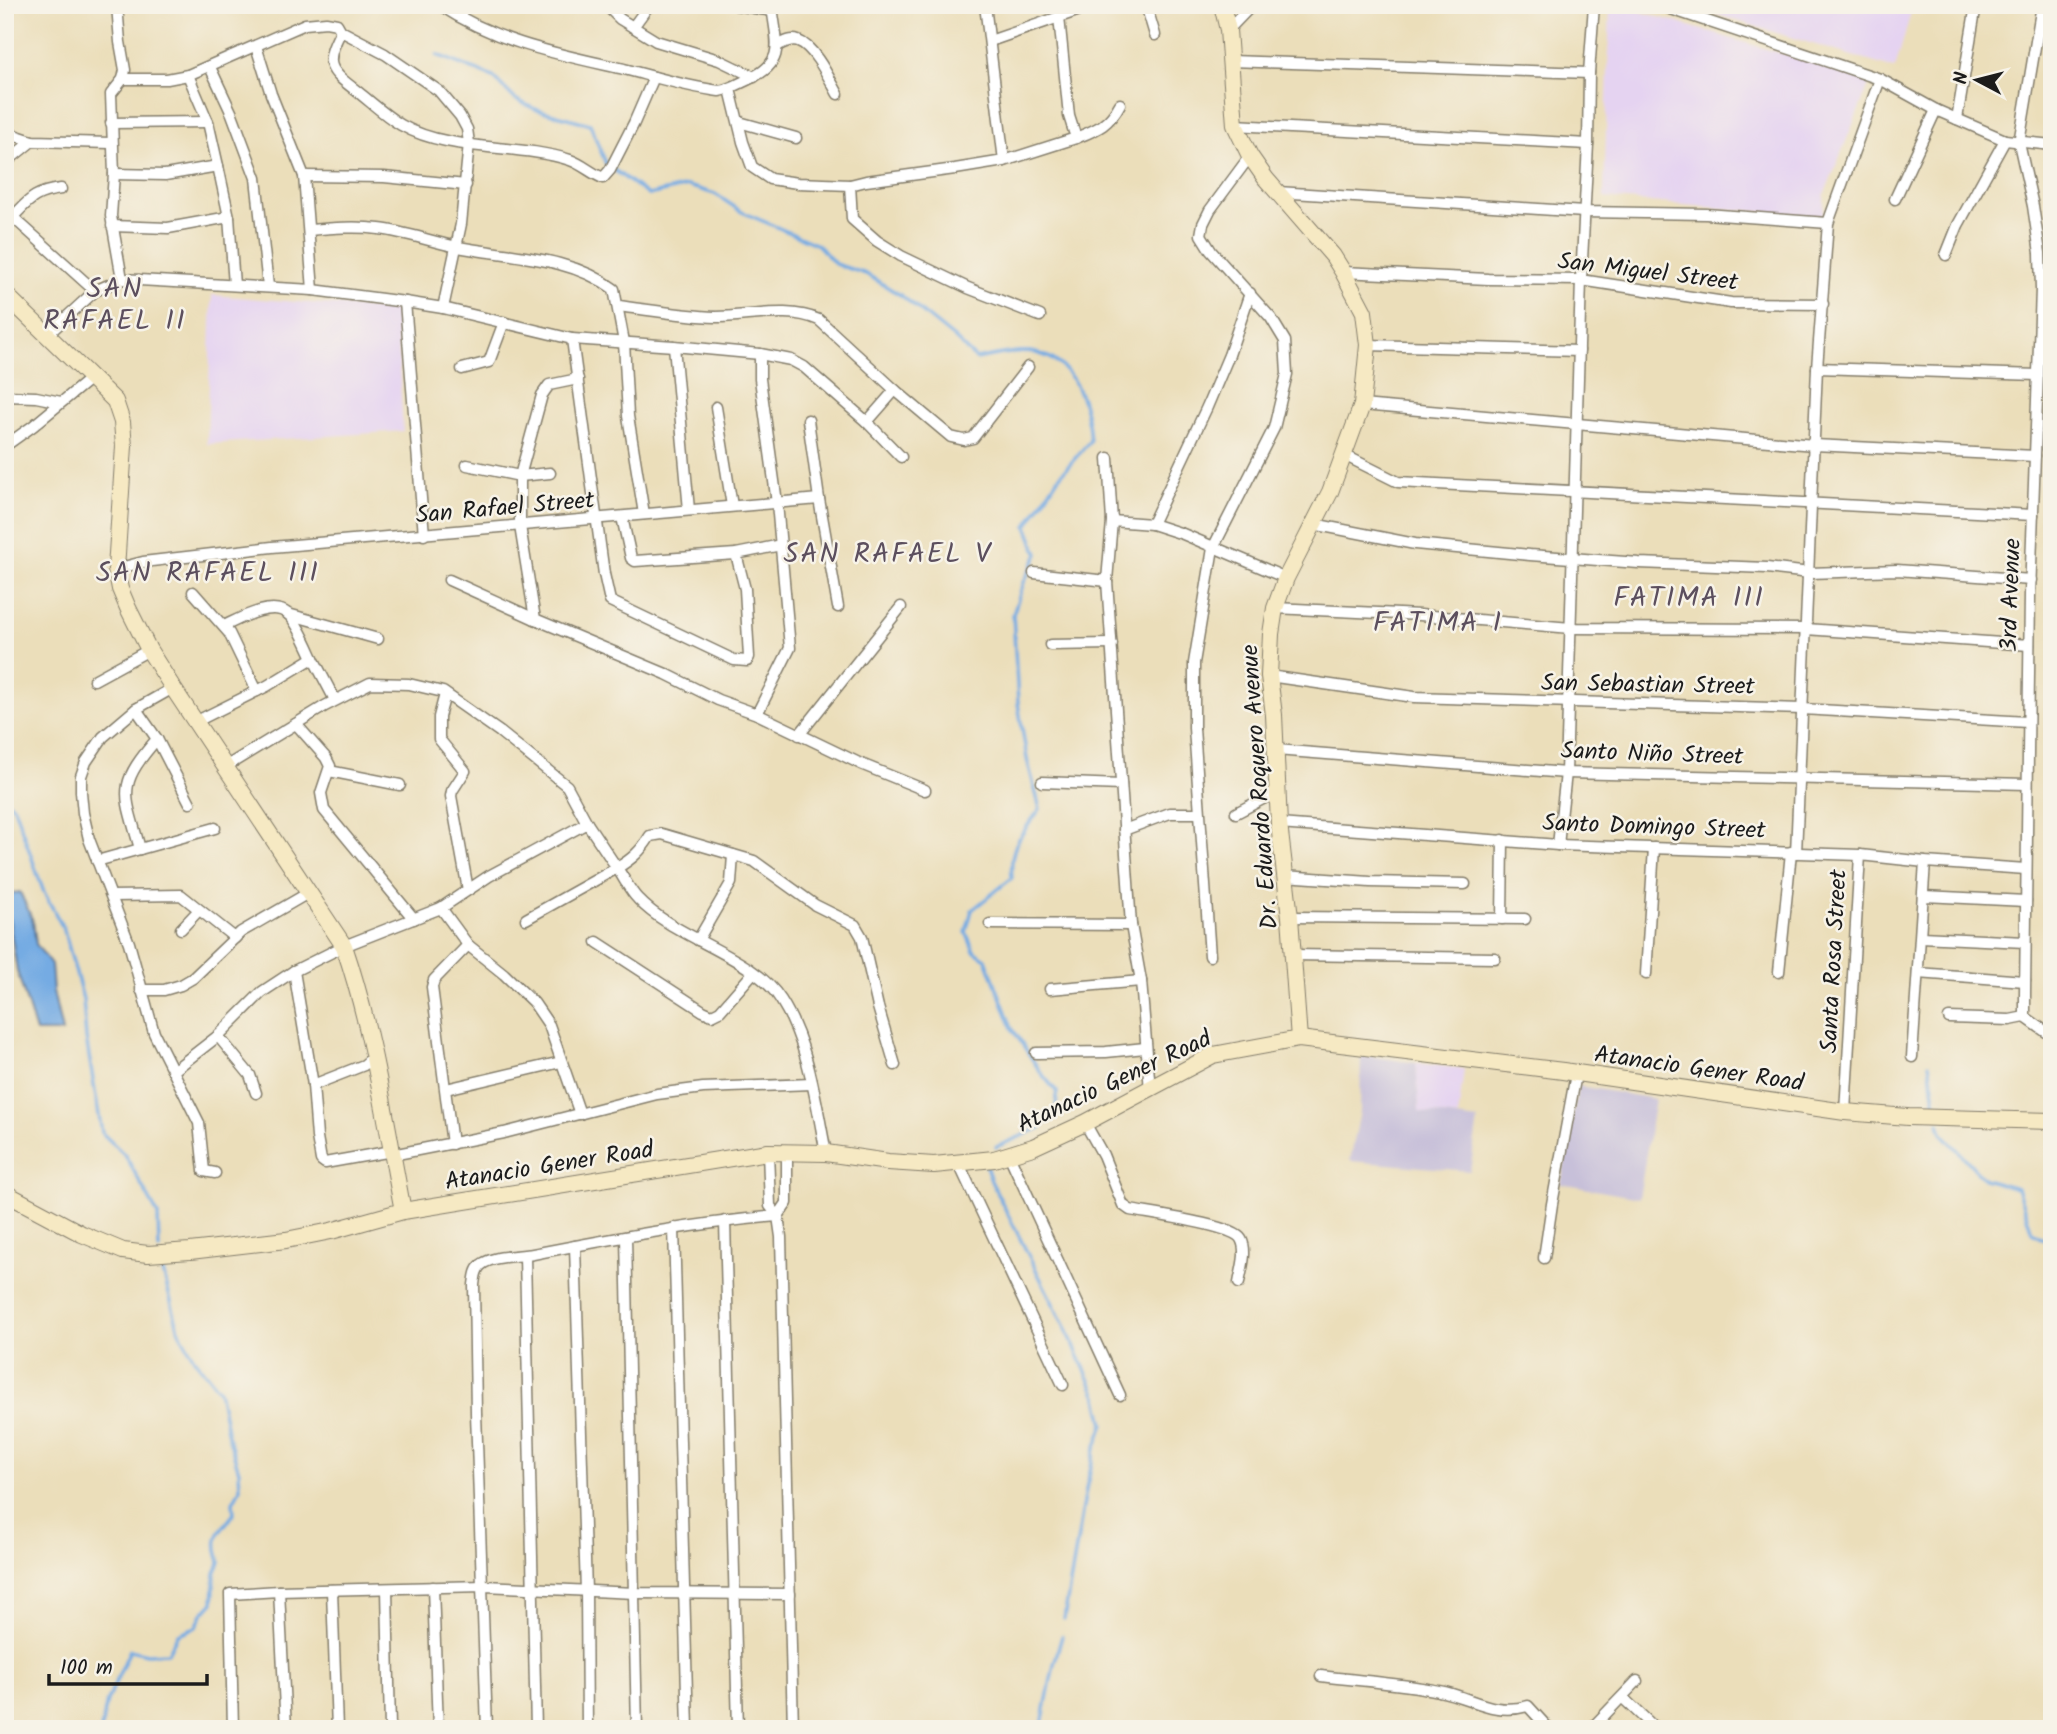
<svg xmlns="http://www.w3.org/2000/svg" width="2057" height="1734" font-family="Kalam,sans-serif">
	<rect width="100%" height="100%" fill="#f7f3e8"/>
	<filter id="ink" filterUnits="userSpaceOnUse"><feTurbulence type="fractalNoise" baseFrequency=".0143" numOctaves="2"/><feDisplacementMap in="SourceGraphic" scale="14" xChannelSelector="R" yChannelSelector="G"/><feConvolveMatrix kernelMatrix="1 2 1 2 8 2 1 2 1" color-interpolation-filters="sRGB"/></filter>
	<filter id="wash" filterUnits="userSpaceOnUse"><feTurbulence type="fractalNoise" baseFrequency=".00686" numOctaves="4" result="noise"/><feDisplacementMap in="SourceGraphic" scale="28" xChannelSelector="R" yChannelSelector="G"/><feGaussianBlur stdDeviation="1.57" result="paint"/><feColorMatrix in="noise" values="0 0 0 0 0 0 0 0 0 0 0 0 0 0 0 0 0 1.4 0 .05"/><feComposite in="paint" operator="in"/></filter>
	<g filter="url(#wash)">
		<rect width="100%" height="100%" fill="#ebdeba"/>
		<g fill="#e5d3f1">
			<polygon points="1610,5 1618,5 1871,80 1824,195 1823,217 1604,198"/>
			<polygon points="1685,5 1913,5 1895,69"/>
			<polygon points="212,295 396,310 403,431 207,444"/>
			<polygon points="1416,1063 1464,1069 1458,1117 1419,1112"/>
		</g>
		<g fill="#c7c0d9">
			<polygon points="1361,1055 1416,1063 1419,1112 1478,1120 1470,1171 1350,1161 1360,1112"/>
			<polygon points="1578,1086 1655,1099 1639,1198 1561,1184"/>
		</g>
		<polygon fill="#75abe3" stroke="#486480" stroke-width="2" points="20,892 33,921 36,944 51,964 53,991 62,1032 36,1032 17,971 5,894"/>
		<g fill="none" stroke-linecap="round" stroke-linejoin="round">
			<g stroke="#75abe3" stroke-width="3.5">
				<path d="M437,55L493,77L515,99L535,109L590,124L606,164L648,195L688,186L715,194L742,212L818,245L835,264L866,274L902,296L954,338L976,359C991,356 1021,349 1036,353C1075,361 1088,407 1090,441L1058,478L1027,526L1038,554L1024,582L1013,614L1018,703L1027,759L1040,809C1021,835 1009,845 1012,878L972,910L966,932L974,951L986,959L1012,1028L1041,1073L1057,1092L1056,1111L1040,1128L996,1147"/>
				<polyline points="5,799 14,807 43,890 64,930 83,999 86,1038 102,1133 125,1155 158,1215 159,1249"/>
				<polyline points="1929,1064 1937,1112"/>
				<polyline points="1939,1123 1942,1133 1984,1179 2017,1188 2032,1232 2052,1243"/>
				<polyline points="986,1166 991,1181 1069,1335 1098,1398 1104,1424 1095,1449 1087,1484 1064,1619"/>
				<path d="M101,1729L107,1701L130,1650L147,1654L168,1653L178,1634L196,1627L202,1614L213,1602L215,1573L220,1562C212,1537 218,1533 234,1514L233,1502L240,1489L239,1471L228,1436L219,1390L195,1360L179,1331L159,1257"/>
				<polyline points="1041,1729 1054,1664 1062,1636"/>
			</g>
		</g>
	</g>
	<g filter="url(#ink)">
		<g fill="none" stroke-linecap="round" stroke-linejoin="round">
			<defs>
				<g id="street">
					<polyline points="117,5 120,42 125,70 123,79 111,94 114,174 111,216 122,279"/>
					<path d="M440,5C497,43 558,54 624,69C655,77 687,87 719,91C731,89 740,83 751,78C788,61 775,39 772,5"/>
					<polyline points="606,5 620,19 656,41 719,60 754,77"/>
					<polyline points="736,5 773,11"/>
					<polyline points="985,5 1004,161"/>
					<polyline points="1146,5 1155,35"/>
					<polyline points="1659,5 1880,79 1936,110 2005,140 2052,145"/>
					<polyline points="2042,5 2019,143 2033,206 2040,253 2041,289 2030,594 2025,993 2025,1017 2052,1036"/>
					<polyline points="633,27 649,5"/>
					<polyline points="1228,30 1252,5"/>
					<path d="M341,31C323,65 329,70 358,92C372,103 386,116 401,125C450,153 517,143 570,160C582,164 591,173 603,178L610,170L634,123L654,77"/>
					<polyline points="990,41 1094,5"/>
					<polyline points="256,46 271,94 304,176 313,290"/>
					<path d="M777,46C783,43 791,38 798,41C814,46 830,80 838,94"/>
					<polyline points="1231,61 1589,73"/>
					<polyline points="210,67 232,114 256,178 268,286"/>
					<polyline points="188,75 208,122 218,166"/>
					<polyline points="123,79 167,79 188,75 305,24 326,22 337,24 341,31 385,54 439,91 460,116 467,129 469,143 461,224 443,308"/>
					<polyline points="730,89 743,142 752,167 770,179 798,183 850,185 866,181 955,169 1004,161 1076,138 1069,116 1059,17"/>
					<polyline points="1957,119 1976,5"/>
					<polyline points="739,122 796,138"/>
					<polyline points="111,123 208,122"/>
					<polyline points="1235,125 1588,144"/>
					<polyline points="5,132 32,141 111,143"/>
					<path d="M1076,138C1098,129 1109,125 1120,104"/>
					<polyline points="5,163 32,141"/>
					<polyline points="114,174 165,175 218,166 229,217 234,285"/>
					<polyline points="304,176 384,177 466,185"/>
					<polyline points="850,185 852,219 877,241 901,256 968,288 1040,316"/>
					<polyline points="1278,192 1584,212 1706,214 1828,223"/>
					<polyline points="1895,199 1936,110"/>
					<polyline points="5,210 95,291"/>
					<path d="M5,224C28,204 28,193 61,189"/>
					<polyline points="112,226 168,228 229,217"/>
					<path d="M309,230C332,228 356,226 379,229C406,232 432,242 458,247C510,257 570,256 614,289L624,342L628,416L644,514"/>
					<polyline points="1946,255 1958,225 2005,140"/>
					<polyline points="1343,272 1488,279 1581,280 1731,303 1823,304"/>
					<polyline points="405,302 443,308 572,339 604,574 610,601 734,660 747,661 749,657 745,589 736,554"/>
					<path d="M618,306C650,310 684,316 716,317C749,317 789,306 819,320L895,390L867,422"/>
					<polyline points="46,336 95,291 122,279 313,290 405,302 424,535"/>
					<polyline points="572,339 674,346 760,354 791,360 804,367 867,422 901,457"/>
					<polyline points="1368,345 1579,351"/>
					<polyline points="674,346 689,510"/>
					<polyline points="1817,368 2038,375"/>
					<polyline points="462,369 489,362 504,322"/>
					<polyline points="578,379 549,385 542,395 520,476 520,526 535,619 666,674 718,700 757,714 861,764 925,790"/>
					<polyline points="895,390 951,437 964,440 973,438 1028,367"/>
					<polyline points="5,396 36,397 61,402"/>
					<polyline points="1362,405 1814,445 2035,456"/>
					<polyline points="716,407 732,506"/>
					<polyline points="5,446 33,426 91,378"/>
					<polyline points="1344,455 1398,482 2033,515"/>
					<polyline points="1108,458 1112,521"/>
					<polyline points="467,465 520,476 550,473"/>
					<polyline points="819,499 838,607"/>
					<polyline points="622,517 631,558 635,561 736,554 781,545"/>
					<polyline points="1152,524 1207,407 1229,355 1250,293"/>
					<polyline points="1313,524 1415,544 1530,555 1639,563 1767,568 1810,573 1897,570 2031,580"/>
					<polyline points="116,569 143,562 272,547 819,499 808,420"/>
					<polyline points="1034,573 1107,581"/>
					<polyline points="449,580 535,619"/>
					<polyline points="193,592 229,633 257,691"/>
					<polyline points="1275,608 1420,615 1571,628 1806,629 2029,645"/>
					<polyline points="288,614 378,639"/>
					<path d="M224,626C239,619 272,600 288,614C297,621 308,647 313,658"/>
					<polyline points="1050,645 1112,644"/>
					<polyline points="1269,676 1414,697 1802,709 2027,722"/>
					<polyline points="94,680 149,650"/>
					<polyline points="173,688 136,709 103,737 86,762 81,776 81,792 83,813 89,839 129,943 154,1033 199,1123 204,1171 215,1173"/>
					<polyline points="445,694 439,717 439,739 465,771 452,791 451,796 468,890"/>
					<polyline points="136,709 157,739 190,803"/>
					<polyline points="757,714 790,648 777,503 760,379 760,354"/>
					<polyline points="197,721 267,686 313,658 335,700"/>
					<polyline points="296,724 326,758 330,766 321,793 324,810 414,919"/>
					<polyline points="799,735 901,607"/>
					<polyline points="1276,750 1566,773 2027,784"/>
					<path d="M225,767L325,706L370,683L409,684L443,692L500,732L567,786L587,823L617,868C632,859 641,851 650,836L662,834L754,861L815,905L855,925L862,937L878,1007L895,1065"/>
					<polyline points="329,771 400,785"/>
					<polyline points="1042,782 1121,785"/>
					<polyline points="1236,813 1278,791"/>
					<polyline points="1279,824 1558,845 1860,855 1925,862 2026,869"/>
					<polyline points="1124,830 1170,813 1199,813"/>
					<polyline points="1558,845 1566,773 1581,280 1588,144 1589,73 1594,5"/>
					<path d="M140,849C125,793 115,787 157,739"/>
					<polyline points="1796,853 1817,368 1828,223 1880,79"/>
					<polyline points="97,861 215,828"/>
					<polyline points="1284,876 1370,882 1465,884"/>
					<polyline points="113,896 181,895 235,938"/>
					<polyline points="1924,896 2026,901"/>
					<polyline points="441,908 468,945 504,974 534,1003 549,1025 580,1114"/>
					<polyline points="1290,917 1525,919"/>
					<path d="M526,919L617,868C624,878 630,891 638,899C675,939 753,955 781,1000C809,1044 816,1103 826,1153"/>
					<polyline points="1502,919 1503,840"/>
					<polyline points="990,924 1131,925"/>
					<polyline points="181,929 199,910"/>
					<polyline points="1921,937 2025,942"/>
					<polyline points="698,940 731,883 733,855"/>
					<polyline points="597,942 703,1011 712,1015 720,1011 753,973"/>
					<polyline points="1293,955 1495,958"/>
					<polyline points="1210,956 1194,728 1194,663 1213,548 1274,428 1287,374 1285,341 1271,318 1211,251 1201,235 1203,224 1210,210 1250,156"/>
					<polyline points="294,971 313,1085 317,1137 321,1160 325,1163 392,1151"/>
					<polyline points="1779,972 1791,852"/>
					<polyline points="1918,973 2025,981"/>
					<polyline points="1646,974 1654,848"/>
					<polyline points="1050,989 1141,981"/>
					<polyline points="141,990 164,990 181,985 193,978 241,932 310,892"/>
					<polyline points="1949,1018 2010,1020 2025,1017"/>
					<polyline points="218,1036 250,1075 256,1093"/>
					<polyline points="1036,1053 1106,1052 1145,1048"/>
					<polyline points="1912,1057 1925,862"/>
					<polyline points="173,1071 218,1036 262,992 294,971 344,946 441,908 489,876 587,823"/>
					<polyline points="313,1085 364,1065 373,1057"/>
					<polyline points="446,1089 561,1062"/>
					<polyline points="1150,1090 1141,981 1131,925 1107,581 1112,521 1152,524 1183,534 1286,578"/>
					<polyline points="1845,1112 1860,855"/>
					<path d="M1085,1123L1103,1155L1123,1205L1130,1210C1150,1214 1233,1225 1241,1239C1248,1251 1241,1271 1239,1283"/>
					<polyline points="452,1144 432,987 434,980 468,945"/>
					<polyline points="768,1152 770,1206 778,1216 781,1237 793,1729"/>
					<polyline points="392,1155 504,1133 657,1094 703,1088 812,1084"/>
					<polyline points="1009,1155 1120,1395"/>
					<polyline points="959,1164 1063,1385"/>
					<polyline points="778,1216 787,1203 787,1151"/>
					<polyline points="725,1221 738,1729"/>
					<polyline points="674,1228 688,1729"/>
					<polyline points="626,1237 637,1729"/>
					<polyline points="575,1246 586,1591 587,1729"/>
					<polyline points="525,1256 536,1729"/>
					<polyline points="1544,1258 1552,1204 1576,1074"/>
					<polyline points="433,1587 438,1729"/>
					<polyline points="387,1589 390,1729"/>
					<polyline points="332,1590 337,1729"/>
					<polyline points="279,1591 286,1729"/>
					<path d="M1321,1676C1360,1681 1401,1683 1439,1691C1472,1697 1492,1716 1528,1706L1549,1729"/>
					<polyline points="1623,1698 1656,1729"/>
					<polyline points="233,1729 230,1594 279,1591 484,1586 635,1593 790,1594"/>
					<path d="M487,1729L476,1413L474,1285C475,1278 475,1270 481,1265C494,1255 517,1257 533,1254C615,1238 696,1223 778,1216"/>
					<polyline points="1591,1729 1637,1681"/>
				</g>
				<g id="secondary">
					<polyline points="1222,5 1228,30 1235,125 1250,156 1266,179 1333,256 1343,272 1364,312 1368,345 1362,405 1330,492 1286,578 1275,608 1271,634 1269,676 1274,715 1279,824 1290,917 1299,1039"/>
					<path d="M5,294L115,401L122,422L124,446L116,569L120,589L128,608L149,650L173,688L344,946C373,1031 386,1123 403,1211"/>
					<polyline points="5,1193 82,1234 123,1251 148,1254 190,1251 286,1240 331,1231 403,1211 768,1152 826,1153 888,1162 934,1165 994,1159 1033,1147 1085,1123 1213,1055 1299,1039 1563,1071 1845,1112 1908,1117 2052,1121"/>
				</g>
			</defs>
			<use href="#street" stroke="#847d6b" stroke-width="13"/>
			<use href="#secondary" stroke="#847d6b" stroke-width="18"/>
			<use href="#street" stroke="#fff" stroke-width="10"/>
			<use href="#secondary" stroke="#f6e9c3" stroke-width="16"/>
		</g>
	</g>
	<g text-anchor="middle" stroke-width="5" stroke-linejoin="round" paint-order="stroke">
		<g font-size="24" fill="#1c1c1c" stroke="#f7f3e8">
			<text transform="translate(1648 271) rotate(7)" y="8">San Miguel Street</text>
			<text transform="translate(505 507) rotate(-5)" y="8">San Rafael Street</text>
			<text transform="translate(2010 595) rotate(-88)" y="8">3rd Avenue</text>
			<text transform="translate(1648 684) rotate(1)" y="8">San Sebastian Street</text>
			<text transform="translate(1652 753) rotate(2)" y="8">Santo Niño Street</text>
			<text transform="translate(1259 787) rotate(-94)" y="8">Dr. Eduardo Roquero Avenue</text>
			<text transform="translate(1654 826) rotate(2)" y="8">Santo Domingo Street</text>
			<text transform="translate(1833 961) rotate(-87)" y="8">Santa Rosa Street</text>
			<text transform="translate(1699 1068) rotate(8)" y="8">Atanacio Gener Road</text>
			<text transform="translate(1114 1081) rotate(-25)" y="8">Atanacio Gener Road</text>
			<text transform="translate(549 1165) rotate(-9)" y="8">Atanacio Gener Road</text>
		</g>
		<g font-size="28" letter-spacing="2" fill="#5c4f5e" stroke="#f7f3e8">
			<text x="115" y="297">SAN<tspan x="115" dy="32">RAFAEL II</tspan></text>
			<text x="888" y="562">SAN RAFAEL V</text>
			<text x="208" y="581">SAN RAFAEL III</text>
			<text x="1689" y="606">FATIMA III</text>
			<text x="1438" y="631">FATIMA I</text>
		</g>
	</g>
	<rect width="2057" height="1734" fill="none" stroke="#f7f3e8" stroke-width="28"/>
	<g transform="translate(1977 80) rotate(277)" stroke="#f7f3e8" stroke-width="5" paint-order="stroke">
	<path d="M0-5L12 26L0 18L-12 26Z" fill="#1c1c1c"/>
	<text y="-10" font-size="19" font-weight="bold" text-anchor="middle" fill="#1c1c1c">N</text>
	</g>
	<path d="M49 1674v10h158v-10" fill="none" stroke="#1c1c1c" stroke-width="3.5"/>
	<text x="60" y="1674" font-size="21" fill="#1c1c1c" stroke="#f7f3e8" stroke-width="5" paint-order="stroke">100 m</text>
</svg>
